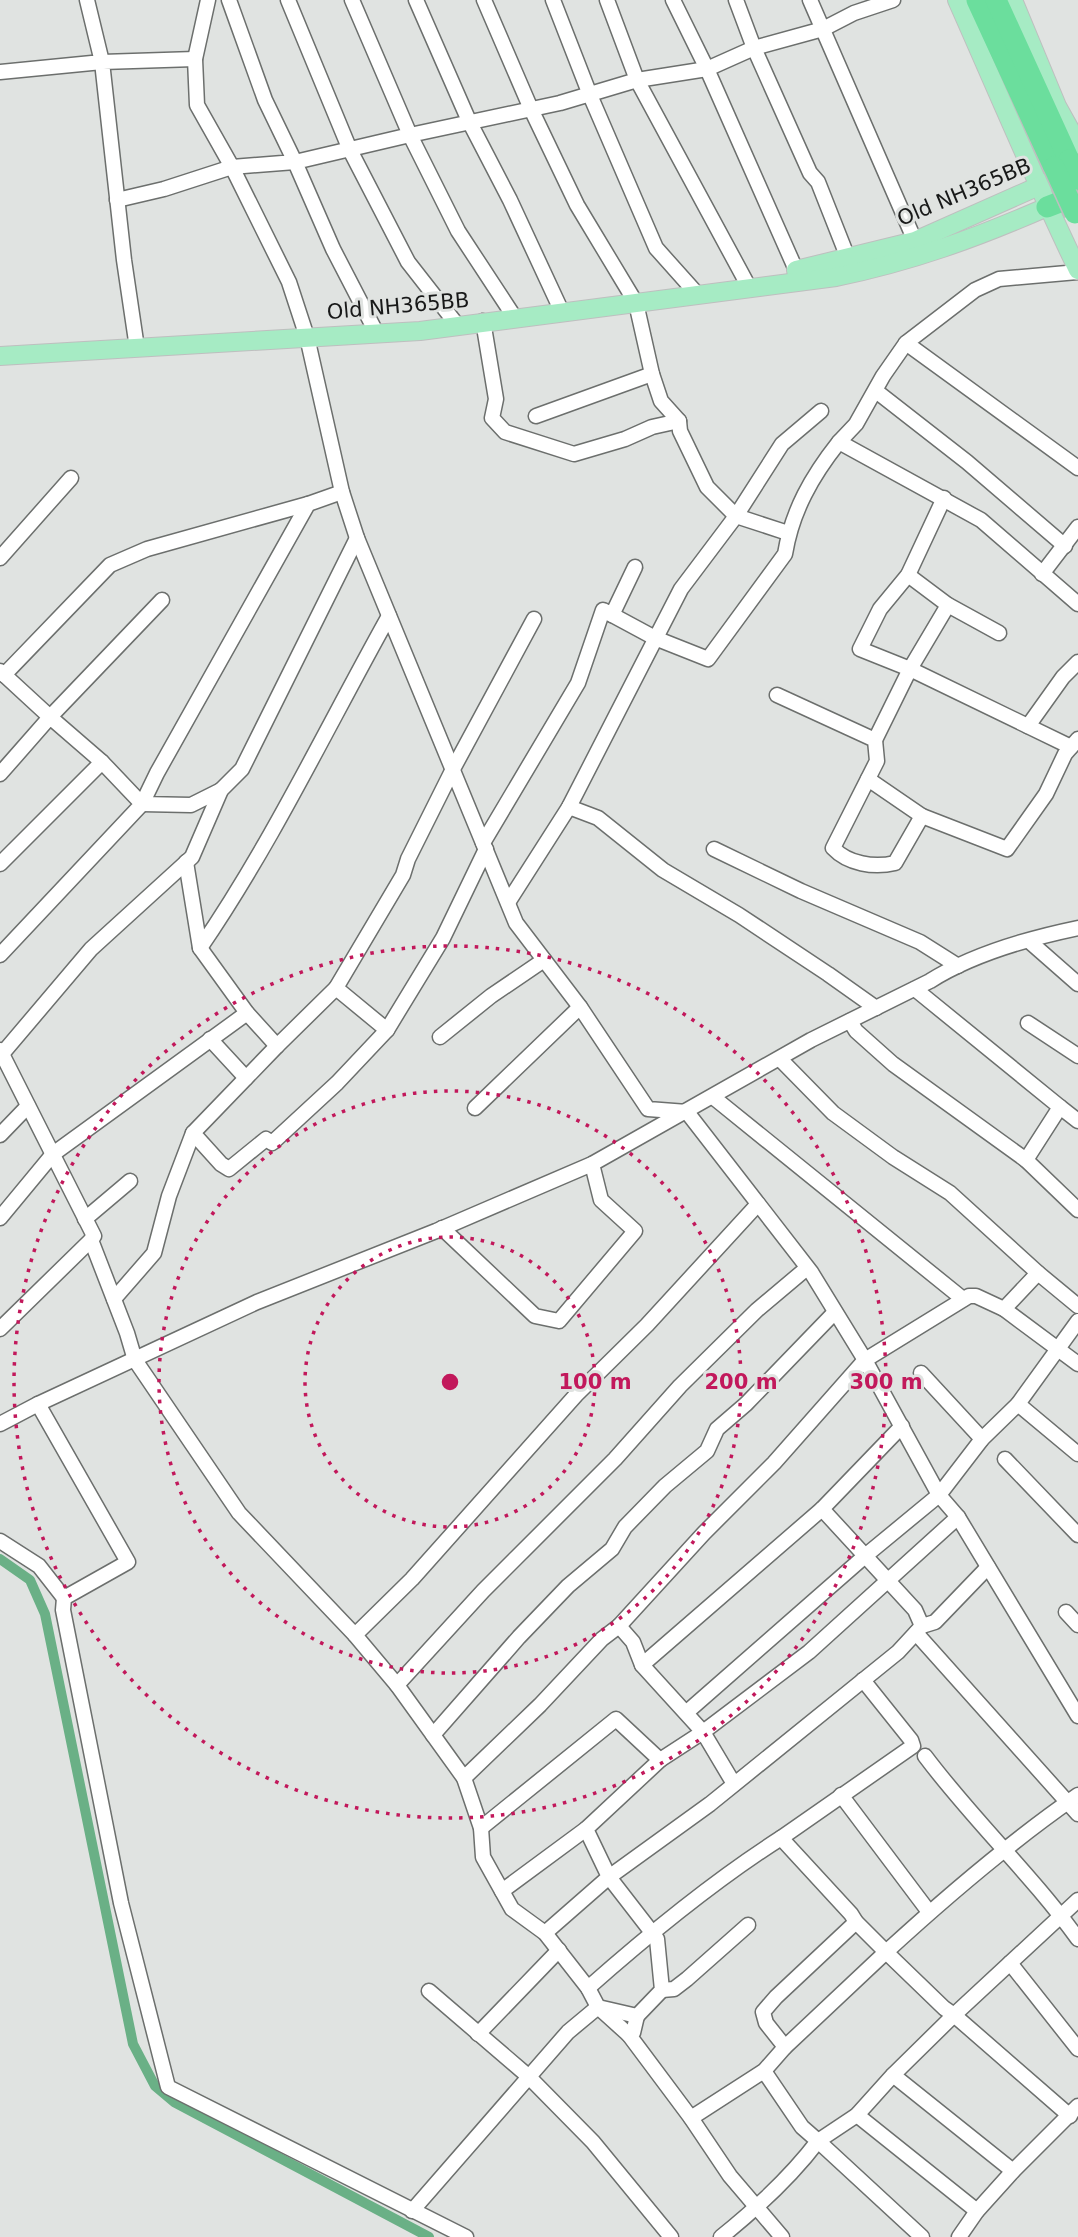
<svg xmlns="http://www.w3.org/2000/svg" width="1078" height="2237" font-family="'DejaVu Sans',sans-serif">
	<rect width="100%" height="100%" fill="#e0e3e1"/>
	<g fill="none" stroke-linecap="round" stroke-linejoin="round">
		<polyline stroke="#6ab086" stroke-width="10" points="0,1559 30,1580 45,1614 133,2044 155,2086 174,2102 429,2237"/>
		<defs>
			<g id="minor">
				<polyline points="208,0 195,59 197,105 232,167 289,282 307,337 342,492 357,538 516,923 580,1007 648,1109 687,1112 811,1272 865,1360 939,1495 958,1517 1078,1716"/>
				<polyline points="288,0 350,150 408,262 458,326"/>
				<polyline points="352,0 410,135 295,162 333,249 376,332"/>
				<polyline points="416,0 469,121 510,200 562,312"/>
				<polyline points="484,0 531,109 577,205 636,303 652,374 661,401 679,421 680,431 707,487 736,516 788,533"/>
				<polyline points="553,0 590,95 656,248 698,295"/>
				<polyline points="607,0 637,80 750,289"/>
				<polyline points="673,0 707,69 796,270"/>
				<polyline points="736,0 754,48 810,173 818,182 848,258"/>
				<polyline points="810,0 915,241"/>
				<polyline points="0,72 102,62 87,0"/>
				<polyline points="117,200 164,189 232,167 295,162 265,100 229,0"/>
				<polyline points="1078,272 999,279 975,290 906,343 1078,468"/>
				<polyline points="515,318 458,231 410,135 560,103 637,80 707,69 754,48 823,29 854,13 893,0"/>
				<polyline points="483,321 496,399 492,418 505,432 574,454 625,439 652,427 679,421"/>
				<polyline points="906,343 883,376 856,424 839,442 981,520 1078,604"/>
				<polyline points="137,348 124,260 102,62 195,59"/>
				<polyline points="876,391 967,462 1065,546"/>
				<polyline points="536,416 652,374"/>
				<polyline points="944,498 908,575 880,609 860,649 910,669 1071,747"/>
				<polyline points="0,558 71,478"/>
				<polyline points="1042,574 1078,527"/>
				<polyline points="908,575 948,605 999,633"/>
				<polyline points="612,615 635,567"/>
				<polyline points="0,671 50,717 162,600"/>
				<polyline points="4,675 110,565 147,549 308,504"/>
				<path d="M777,695L875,740L877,761L833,848C848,864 874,868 895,863L922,816L1007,849L1046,794L1065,754L1078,739"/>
				<polyline points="1028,726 1063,677 1078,662"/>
				<polyline points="875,740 910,669 948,605"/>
				<polyline points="0,774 50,717 102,762"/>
				<polyline points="868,779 922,816"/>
				<polyline points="221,790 191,805 142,804 157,773 308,504 342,492"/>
				<polyline points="569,807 598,818 663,870 739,915 828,974 876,1008"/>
				<path d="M483,843L578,683L603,610L655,638L708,659L785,554C792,511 812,476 839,442"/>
				<polyline points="714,849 801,891 920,942 958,966"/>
				<path d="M186,862L200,948C272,843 327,727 389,616"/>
				<polyline points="0,864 102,762 142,804 0,955"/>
				<polyline points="509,901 569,807 681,589 736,516 782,444 821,411"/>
				<polyline points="1029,941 1078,984"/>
				<polyline points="200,948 247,1013 277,1046 336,988 403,875 408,859 453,769 534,619"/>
				<polyline points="336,988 387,1030 443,938 486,849"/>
				<polyline points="915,989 1060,1107 1026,1160 1078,1210"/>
				<polyline points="850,1021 856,1031 893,1064 1026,1160"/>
				<polyline points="1028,1023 1078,1056"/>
				<polyline points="440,1037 491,996 544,960"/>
				<polyline points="210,1039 246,1078"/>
				<polyline points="277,1046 193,1133 221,1164 229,1169 266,1139 272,1143 337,1083 387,1030"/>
				<polyline points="0,1050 94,1236 91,1240 127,1333 135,1360 239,1513 355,1635"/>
				<polyline points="2,1054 91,949 192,857 221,790 242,769 357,538"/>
				<polyline points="780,1059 833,1113 893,1157 950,1193 1038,1273 1078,1306"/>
				<polyline points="713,1097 963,1299"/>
				<polyline points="1060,1107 1078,1121"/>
				<polyline points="475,1108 580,1007"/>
				<polyline points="0,1135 28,1106"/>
				<polyline points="758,1204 647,1325 576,1395 412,1579 355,1635 397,1685 464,1778 481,1828 483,1857 512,1909 545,1933 588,1988 598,2007 637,2016 662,1990 657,1939 609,1877 710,1804 898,1652 922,1626 935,1622 988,1567"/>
				<polyline points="0,1218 53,1154 247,1013"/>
				<polyline points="85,1219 130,1181"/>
				<polyline points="442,1228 535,1316 559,1321 635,1231 601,1200 592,1164"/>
				<polyline points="114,1299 154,1253 169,1196 193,1133"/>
				<polyline points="1004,1309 1078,1364"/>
				<polyline points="1078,1321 1018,1404 1078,1454"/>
				<polyline points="0,1329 91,1240"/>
				<polyline points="921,1373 982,1439"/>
				<polyline points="38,1404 128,1562 64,1598 63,1610 121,1903 168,2087 466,2237"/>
				<path d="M0,1424L38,1404L257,1302L436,1231L592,1164L811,1040L930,981C971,955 1030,938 1078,928"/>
				<polyline points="1005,1459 1078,1535"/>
				<polyline points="822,1509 915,1610 922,1626"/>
				<polyline points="0,1541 39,1566 64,1598"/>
				<polyline points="1066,1612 1078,1625"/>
				<polyline points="619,1626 633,1642 642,1665 703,1732 734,1784"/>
				<polyline points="916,1633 1078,1814"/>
				<polyline points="642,1665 822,1509 902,1426"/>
				<polyline points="397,1685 483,1591 615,1459 680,1386 757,1310 807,1268"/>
				<polyline points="687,1712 865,1556 939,1495 982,1439 1018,1404"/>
				<polyline points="433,1735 519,1637 568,1586 612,1549 625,1527 665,1486 707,1451 717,1429 746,1404 835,1312"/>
				<path d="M925,1756C973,1820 1031,1874 1078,1939"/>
				<polyline points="660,1760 703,1732 809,1652 958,1517"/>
				<polyline points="464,1778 540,1705 602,1639 619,1626 704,1533 774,1463 865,1360 969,1296 976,1296 1004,1309 1038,1273"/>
				<polyline points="841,1795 929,1912"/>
				<path d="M1078,1795C1010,1842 947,1896 886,1952L944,2008L954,2015L1078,1900"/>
				<polyline points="481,1828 616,1719 660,1760 586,1829 609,1877 545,1933"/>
				<polyline points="781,1838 913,1746 911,1740 863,1680"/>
				<polyline points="502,1891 586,1829"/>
				<polyline points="1010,1963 1078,2049"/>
				<path d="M588,1988C649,1934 712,1882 781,1838L851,1914L856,1922L886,1952L785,2047L764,2071L691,2118"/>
				<polyline points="662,1990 674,1989 687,1979 748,1925"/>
				<polyline points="429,1991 528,2076 593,2142 671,2237"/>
				<polyline points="637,2016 633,2033 629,2035 691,2118 730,2176 782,2237"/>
				<polyline points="478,2034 559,1950"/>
				<polyline points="785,2047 766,2023 763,2012 776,1997 856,1922"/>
				<polyline points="893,2075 1013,2171"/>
				<polyline points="857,2115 977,2211"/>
				<polyline points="412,2211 568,2032 598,2007 629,2035"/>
				<path d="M721,2237C757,2208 790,2178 818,2141L802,2127L764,2071"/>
				<polyline points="922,2237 818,2141 857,2115 893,2075 954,2015 1070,2116"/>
				<polyline points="959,2237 977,2211 1013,2171 1078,2106"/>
			</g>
			<g id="major">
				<path d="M957,0C997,90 1035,181 1078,270"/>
				<polyline points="1013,0 1057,106 1078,144"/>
				<polyline points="798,281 796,270 915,241 1068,173"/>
				<path d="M0,356L420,331L836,277C913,261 976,238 1047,207"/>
			</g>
			<g id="highway">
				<polyline points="977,0 1054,167"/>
				<polyline points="996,0 1069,160"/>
				<polyline points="1047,207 1078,195"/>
			</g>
		</defs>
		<use href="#minor" stroke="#6c6f6d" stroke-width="17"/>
		<use href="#major" stroke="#bebfbf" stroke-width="20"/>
		<use href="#highway" stroke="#bebfbf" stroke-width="24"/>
		<use href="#minor" stroke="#fff" stroke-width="14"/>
		<use href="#major" stroke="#a6ebc4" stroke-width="18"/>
		<use href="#highway" stroke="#6bde9d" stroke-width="21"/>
		<defs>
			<g id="highway-bridge">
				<polyline points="1069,160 1078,179"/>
				<polyline points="1054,167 1075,213"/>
			</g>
		</defs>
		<use href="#highway-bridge" stroke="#bebfbf" stroke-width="24" stroke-linecap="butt"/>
		<use href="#highway-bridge" stroke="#6bde9d" stroke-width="21"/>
	</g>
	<g fill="none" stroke="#c2185b" stroke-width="3.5" stroke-dasharray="3.5 7">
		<circle cx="450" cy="1382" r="145"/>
		<circle cx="450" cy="1382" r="291"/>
		<circle cx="450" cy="1382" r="436"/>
	</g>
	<g text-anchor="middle" stroke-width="6" stroke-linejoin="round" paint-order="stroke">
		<g font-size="21" fill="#181919" stroke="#e0e3e1">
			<text transform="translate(964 192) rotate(-23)" y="7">Old NH365BB</text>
			<text transform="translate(398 306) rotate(-5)" y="7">Old NH365BB</text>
		</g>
	</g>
	<circle cx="450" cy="1382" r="10" fill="#c2185b" stroke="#e0e3e1" stroke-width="3.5"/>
	<g font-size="21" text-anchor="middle" font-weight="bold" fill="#c2185b" stroke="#e0e3e1" stroke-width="6" stroke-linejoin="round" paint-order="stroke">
		<text x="595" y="1389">100 m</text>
		<text x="741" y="1389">200 m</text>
		<text x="886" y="1389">300 m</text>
	</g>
</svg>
